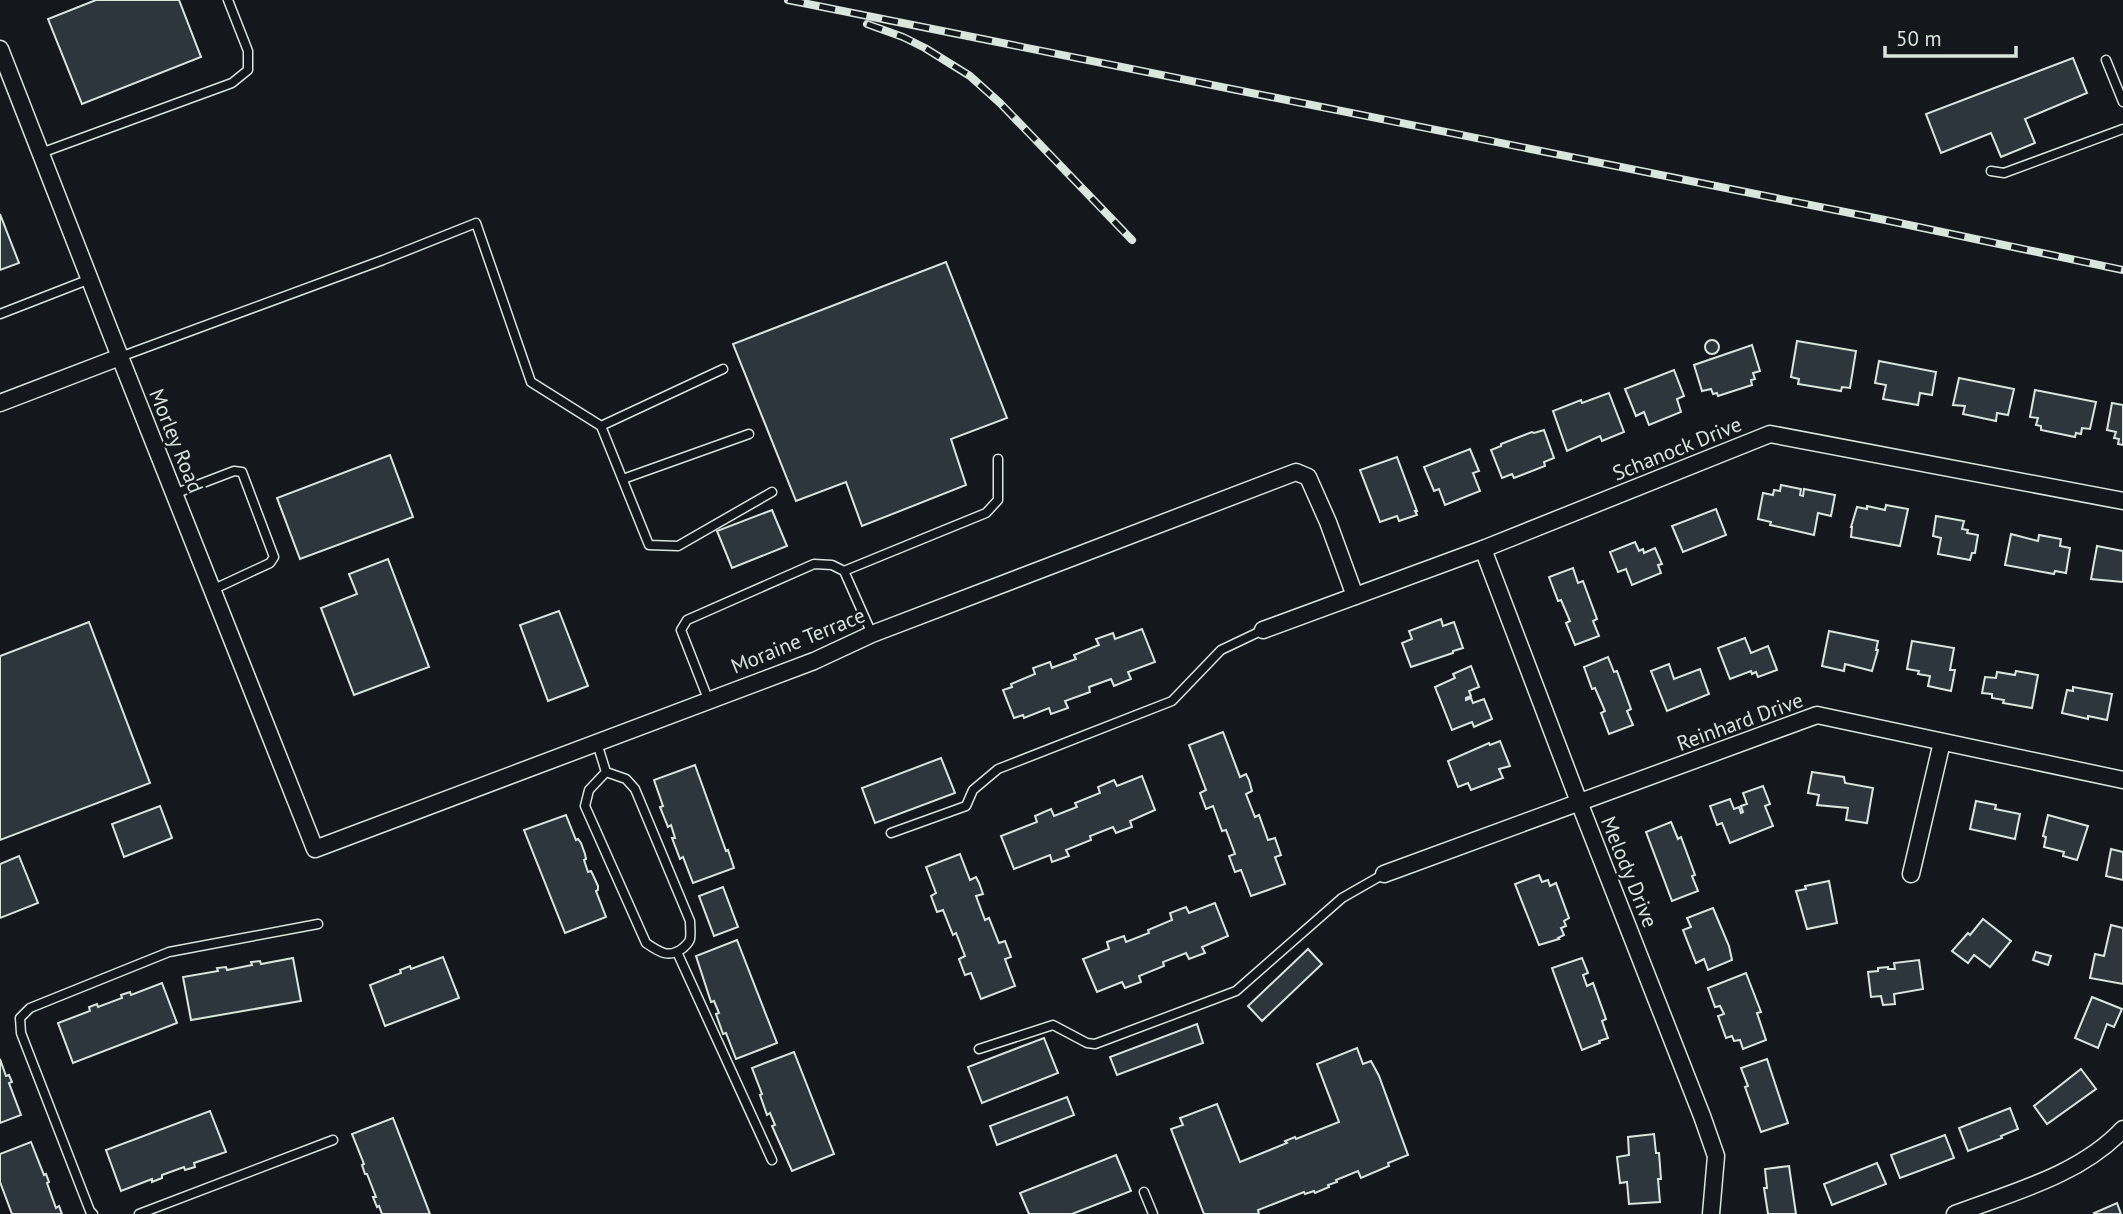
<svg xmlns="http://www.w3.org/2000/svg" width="2123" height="1214" font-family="'PT Sans',sans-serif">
	<rect width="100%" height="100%" fill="#14181c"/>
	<g fill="#2c363c" stroke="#d8e6dc" stroke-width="2">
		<polygon points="96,0 179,0 201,57 82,104 48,19"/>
		<polygon points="2073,58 2087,93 2025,119 2035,143 2001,157 1991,133 1941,153 1926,114"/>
		<polygon points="0,214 19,263 0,270"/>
		<polygon points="946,262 1007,418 951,439 966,485 862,526 846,482 796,501 733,344"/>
		<circle cx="1712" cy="347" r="7"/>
		<polygon points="1797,341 1856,351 1850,388 1842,387 1841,391 1798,384 1799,379 1791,377"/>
		<polygon points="1752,345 1760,371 1753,373 1755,379 1751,380 1752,385 1718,396 1717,393 1713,394 1711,389 1702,391 1694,365"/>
		<polygon points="1879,361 1936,372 1932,395 1920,393 1918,405 1883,399 1886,385 1875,383"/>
		<polygon points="1674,370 1684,396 1677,399 1681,412 1649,425 1644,412 1636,416 1625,389"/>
		<polygon points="1959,378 2014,389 2008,415 1997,413 1996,421 1963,414 1965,406 1953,405"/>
		<polygon points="2035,390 2096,402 2090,429 2082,428 2081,434 2076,433 2075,437 2041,430 2041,426 2036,425 2038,418 2030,417"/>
		<polygon points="1609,393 1624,432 1602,441 1600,436 1567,451 1553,411 1581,400 1582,403"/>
		<polygon points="2112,403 2123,405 2123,445 2118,444 2119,439 2114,438 2116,432 2107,430"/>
		<polygon points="1544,430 1554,458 1544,462 1545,466 1514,478 1512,474 1502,478 1491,450 1501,446 1501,444 1532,432 1534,433"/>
		<polygon points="1470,449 1479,471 1473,473 1480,491 1445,505 1439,489 1434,491 1424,467"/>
		<polygon points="390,455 413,517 300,559 277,498"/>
		<polygon points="1397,457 1417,511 1415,511 1417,515 1399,521 1397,516 1380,522 1360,470"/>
		<polygon points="1781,485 1801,489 1800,495 1803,496 1804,489 1835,495 1831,516 1818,513 1814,535 1770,525 1771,522 1758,519 1763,493 1773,495 1774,490 1780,491"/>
		<polygon points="1886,505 1908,509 1900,546 1851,537 1852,527 1851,527 1857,507 1867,509 1867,506 1885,510"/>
		<polygon points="1716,509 1726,535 1683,552 1672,526"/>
		<polygon points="772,510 787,546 732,568 717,531"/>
		<polygon points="1936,516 1964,521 1962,529 1968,530 1967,533 1978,535 1975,553 1972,553 1970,560 1938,554 1941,538 1933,536"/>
		<polygon points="2011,534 2038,541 2039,535 2061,539 2060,546 2070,548 2066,573 2055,571 2054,574 2005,565"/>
		<polygon points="1635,542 1639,551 1643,549 1644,553 1655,548 1662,564 1658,565 1661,573 1632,585 1626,569 1618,572 1610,552"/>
		<polygon points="2097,546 2123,551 2123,582 2091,579"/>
		<polygon points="388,559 429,667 354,695 321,608 357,594 349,574"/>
		<polygon points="1573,568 1578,583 1583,581 1597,619 1593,621 1599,636 1575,645 1566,623 1570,621 1561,600 1558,601 1549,577"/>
		<polygon points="559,611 588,686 548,701 520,625"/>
		<polygon points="1441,619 1443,626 1454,622 1463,648 1453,651 1453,653 1411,667 1402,643 1412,639 1409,631"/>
		<polygon points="89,622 150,783 0,840 0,656"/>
		<polygon points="1142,629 1155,662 1128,672 1131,679 1114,686 1111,679 1089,687 1090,692 1065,701 1068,708 1051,714 1049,708 1024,718 1023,715 1014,718 1003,690 1012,687 1011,684 1035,674 1033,668 1050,662 1052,668 1054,667 1076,659 1074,655 1099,645 1096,639 1113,633 1115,639"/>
		<polygon points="1829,631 1878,641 1876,650 1878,650 1872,671 1845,664 1844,671 1822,666"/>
		<polygon points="1745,638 1751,653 1768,646 1777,670 1758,677 1756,672 1752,674 1751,671 1730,679 1718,648"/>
		<polygon points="1912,641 1954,648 1950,670 1955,670 1951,691 1928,686 1930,676 1918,674 1919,671 1907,669"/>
		<polygon points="1608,657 1614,672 1617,671 1631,709 1627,711 1633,725 1609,734 1601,713 1605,711 1595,688 1592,689 1584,667"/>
		<polygon points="1669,664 1674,679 1700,669 1709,694 1667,711 1651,671"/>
		<polygon points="1471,666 1479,687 1469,691 1471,696 1466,698 1466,700 1471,698 1473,703 1484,699 1492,719 1474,727 1472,722 1452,730 1435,687 1455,678 1453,674"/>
		<polygon points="2016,671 2038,675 2032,708 2003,703 2004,700 1992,698 1992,694 1982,693 1985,677 1996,678 1997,672 2015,675"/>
		<polygon points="2073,687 2112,694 2107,720 2088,716 2088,719 2062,713 2067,690 2073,691"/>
		<polygon points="1223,732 1240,777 1246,774 1249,780 1252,791 1246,794 1255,817 1259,815 1268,840 1275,838 1281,855 1275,857 1285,884 1251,896 1241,870 1235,872 1229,856 1235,854 1226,830 1222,831 1213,806 1206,809 1200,793 1206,790 1189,745"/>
		<polygon points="1500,741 1510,766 1499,769 1503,778 1471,790 1468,783 1458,787 1448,761 1489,743 1490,745"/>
		<polygon points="941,758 955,793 875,823 862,788"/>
		<polygon points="695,765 726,851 728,850 734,868 693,883 683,857 680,859 672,838 675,838 671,825 668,827 660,807 663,806 654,780"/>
		<polygon points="1812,772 1844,777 1845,783 1873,788 1867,823 1846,820 1848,808 1817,805 1819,795 1808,793"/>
		<polygon points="1142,776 1155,810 1130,821 1132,827 1121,831 1116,833 1113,827 1090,836 1091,840 1066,850 1069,856 1052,862 1050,855 1014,869 1001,836 1037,822 1035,816 1044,812 1051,809 1054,816 1077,807 1075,803 1100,793 1098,787 1114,780 1117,786"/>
		<polygon points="1763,786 1770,804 1765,806 1773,826 1730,843 1722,823 1717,825 1710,806 1730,799 1734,809 1739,807 1741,813 1743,812 1741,806 1747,804 1743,793"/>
		<polygon points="1976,801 1996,805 1995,809 2020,814 2015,839 1970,829"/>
		<polygon points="160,806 172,838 124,857 112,824"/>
		<polygon points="566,815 576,840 578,839 581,843 585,854 586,859 584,860 588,872 591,871 593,875 598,886 598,890 596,891 606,917 565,933 524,830"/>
		<polygon points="2048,815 2088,826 2077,860 2063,856 2064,852 2044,847 2046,837 2043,836"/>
		<polygon points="1671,822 1678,839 1681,837 1695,875 1692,876 1698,891 1672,901 1646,832"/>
		<polygon points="2111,849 2123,852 2123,880 2106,876"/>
		<polygon points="960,854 970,880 976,877 979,883 983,894 976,896 985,920 989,918 999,943 1005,941 1011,957 1005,959 1015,986 981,999 971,973 965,975 963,970 959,959 965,956 956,933 953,935 943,910 937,912 931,896 936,893 926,867"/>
		<polygon points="19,856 38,903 0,918 0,864"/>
		<polygon points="1539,875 1542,882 1548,880 1550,886 1556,883 1569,918 1564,921 1566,926 1561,928 1564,935 1558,938 1559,939 1539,945 1515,884"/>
		<polygon points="1829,881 1837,923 1807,929 1796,891 1806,889 1805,886"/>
		<polygon points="723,887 738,927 714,936 699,896"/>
		<polygon points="1215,903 1228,936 1202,947 1205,953 1189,959 1186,953 1163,962 1164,966 1139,976 1141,982 1125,988 1122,982 1097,992 1083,959 1109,949 1107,942 1124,936 1126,942 1149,933 1148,930 1172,920 1170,913 1186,907 1189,913"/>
		<polygon points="1713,908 1729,946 1732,960 1708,970 1704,959 1696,963 1683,930 1691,927 1687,918"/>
		<polygon points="1983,919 2011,941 1990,967 1974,955 1968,963 1952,951 1968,933 1970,935"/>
		<polygon points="2111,925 2123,928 2123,984 2090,978 2095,954 2104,956"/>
		<polygon points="737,940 777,1043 736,1059 726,1033 723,1034 716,1014 719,1013 714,1001 711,1002 696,956"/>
		<polygon points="1308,949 1322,964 1262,1021 1248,1006"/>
		<polygon points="2036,952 2051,956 2048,965 2033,960"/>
		<polygon points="443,957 459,998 385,1026 370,985 401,973 400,970 410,966 411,969"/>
		<polygon points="293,958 301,1001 191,1020 183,977 218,971 217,968 226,967 227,970 252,965 251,962 260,961 261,964"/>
		<polygon points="1582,958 1588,973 1583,975 1587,986 1593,983 1606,1019 1602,1021 1608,1038 1599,1041 1600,1043 1582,1050 1552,968"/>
		<polygon points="1919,960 1923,989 1894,994 1895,1004 1883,1005 1881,996 1871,997 1868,972 1878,971 1878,968 1888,967 1888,969 1895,969 1894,963"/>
		<polygon points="1746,973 1761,1012 1757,1013 1766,1040 1743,1049 1740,1040 1734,1041 1732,1036 1726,1038 1718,1016 1724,1014 1720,1006 1715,1007 1708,988"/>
		<polygon points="162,983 177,1023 73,1063 58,1023 90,1011 89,1007 97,1004 98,1007 122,998 121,995 130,992 131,995"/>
		<polygon points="2092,997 2122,1009 2114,1027 2107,1024 2098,1048 2075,1038"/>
		<polygon points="1197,1024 1203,1043 1117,1075 1110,1057"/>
		<polygon points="1044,1038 1058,1073 982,1103 968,1067"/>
		<polygon points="1357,1048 1363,1064 1371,1061 1379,1076 1408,1155 1388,1163 1389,1166 1361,1178 1358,1171 1336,1180 1337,1182 1328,1185 1329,1187 1315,1193 1314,1191 1305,1194 1304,1192 1258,1210 1259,1214 1204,1214 1171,1129 1183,1125 1180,1118 1217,1104 1240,1162 1287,1143 1285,1141 1295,1137 1296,1139 1339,1122 1317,1064"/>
		<polygon points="794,1052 834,1154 792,1171 772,1126 775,1125 770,1113 767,1115 760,1095 762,1094 752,1068"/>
		<polygon points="0,1059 6,1076 9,1075 12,1082 9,1083 21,1115 0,1123"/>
		<polygon points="1767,1059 1788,1123 1761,1132 1745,1087 1748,1086 1741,1068"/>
		<polygon points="2081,1069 2096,1089 2047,1124 2034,1106"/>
		<polygon points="1067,1097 1074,1115 997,1145 990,1126"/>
		<polygon points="2010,1108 2018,1129 2001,1136 2002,1138 1968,1151 1959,1128"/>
		<polygon points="210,1111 226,1152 194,1163 195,1167 185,1170 184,1167 162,1175 162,1178 152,1182 152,1179 121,1191 106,1150"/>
		<polygon points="393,1118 430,1214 382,1214 379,1206 377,1207 373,1197 376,1197 367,1174 365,1174 362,1165 364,1164 352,1134"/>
		<polygon points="1654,1134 1656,1153 1659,1153 1661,1179 1658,1179 1660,1202 1629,1204 1627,1182 1620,1183 1617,1157 1629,1155 1628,1137"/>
		<polygon points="1945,1135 1954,1158 1900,1178 1891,1155"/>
		<polygon points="31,1142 44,1175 46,1174 49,1182 47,1183 56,1208 59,1206 62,1214 12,1214 0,1182 0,1154"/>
		<polygon points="1116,1155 1131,1191 1072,1214 1029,1214 1020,1193"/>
		<polygon points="1877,1163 1886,1184 1832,1205 1824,1184"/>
		<polygon points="1789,1166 1796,1214 1768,1214 1764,1188 1767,1188 1765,1169"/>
		<polygon points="2117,1203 2121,1214 2095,1214 2094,1213"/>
	</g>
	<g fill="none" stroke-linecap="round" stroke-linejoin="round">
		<defs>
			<g id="service">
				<polyline points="2106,60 2123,102"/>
				<polyline points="41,153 232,83 248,70 248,51 228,0"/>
				<polyline points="1991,171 2004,173 2123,129"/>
				<polyline points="0,314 90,279"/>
				<polyline points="120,357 383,260 476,223 531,382 601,426 649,545 678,546 772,492"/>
				<polyline points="601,426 723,369"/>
				<polyline points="623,479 749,434"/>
				<polyline points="174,494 234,471 242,472 274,557 270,563 212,590"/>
				<polyline points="872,634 844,571 986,513 998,500 998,459"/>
				<polyline points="708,699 681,630 687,620 814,564 832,565 844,571"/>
				<path d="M597,743L606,772L626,779L635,789L690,921C690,926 691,934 690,939C689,943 686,945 683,948C669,959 659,952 646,943L585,806L589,790L606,772"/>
				<polyline points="891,833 966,806 973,790 998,769 1172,701 1221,650 1263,630"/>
				<polyline points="677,952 772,1160"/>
				<polyline points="979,1049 1053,1025 1087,1043 1095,1044 1236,991 1342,898 1384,874"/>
				<polyline points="1144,1192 1153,1214"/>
				<polyline points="93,1214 90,1211 21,1033 20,1018 30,1008 169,952 318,924"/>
				<polyline points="139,1214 333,1140"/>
			</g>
			<g id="minor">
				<polyline points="0,49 120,357 315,849 814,661 872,634 1296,472 1308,477 1328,522 1355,596"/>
				<polyline points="0,403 120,357"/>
				<polyline points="1483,549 1579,802 1702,1116 1716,1156 1711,1214"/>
				<polyline points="1263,630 1483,549 1770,434 2123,501"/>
				<polyline points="1384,874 1817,715 2123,780"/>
				<polyline points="1911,874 1942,742"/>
				<path d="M1955,1214C2013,1192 2080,1175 2123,1129"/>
			</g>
		</defs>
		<use href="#service" stroke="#d8e6dc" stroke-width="11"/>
		<use href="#minor" stroke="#d8e6dc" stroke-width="19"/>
		<use href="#service" stroke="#14181c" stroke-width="8"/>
		<use href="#minor" stroke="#14181c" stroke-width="16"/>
		<defs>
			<g id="rail">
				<polyline points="788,0 1885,220 2123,270"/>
				<polyline points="867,24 903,37 925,48 970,76 1000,103 1132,240"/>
			</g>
		</defs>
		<use href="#rail" stroke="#d8e6dc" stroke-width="8"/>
		<use href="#rail" stroke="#14181c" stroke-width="5" stroke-dasharray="16" stroke-linecap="butt"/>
	</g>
	<g text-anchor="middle" stroke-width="5" stroke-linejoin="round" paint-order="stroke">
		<g font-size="21" fill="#d8e6dc" stroke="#14181c">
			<text transform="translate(176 441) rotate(68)" y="7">Morley Road</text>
			<text transform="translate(1677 449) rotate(-22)" y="7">Schanock Drive</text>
			<text transform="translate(798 641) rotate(-22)" y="7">Moraine Terrace</text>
			<text transform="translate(1740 722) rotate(-20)" y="7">Reinhard Drive</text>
			<text transform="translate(1629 872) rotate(68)" y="7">Melody Drive</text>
		</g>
	</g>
	<path d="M1885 46v10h131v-10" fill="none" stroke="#d8e6dc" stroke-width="3.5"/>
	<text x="1896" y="46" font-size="21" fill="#d8e6dc" stroke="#14181c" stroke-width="5" paint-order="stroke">50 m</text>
</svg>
